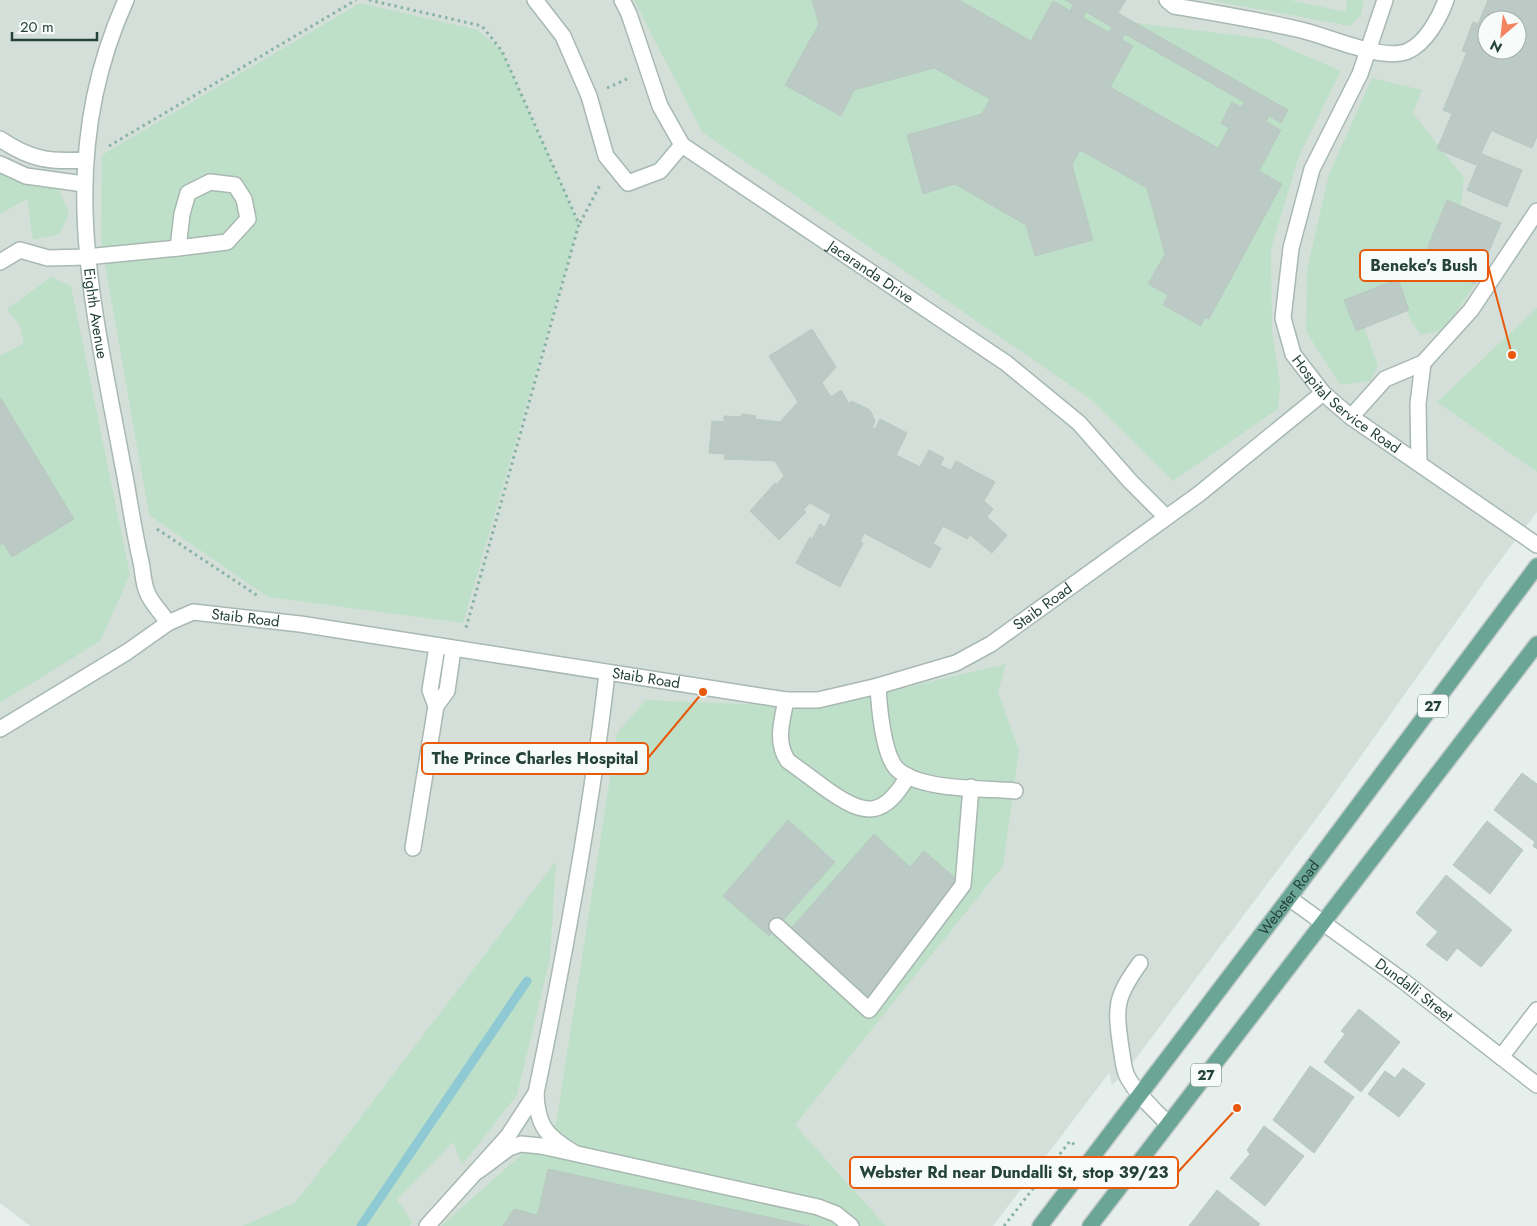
<svg xmlns="http://www.w3.org/2000/svg" width="1537" height="1226" font-family="Jost,sans-serif">
	<rect width="100%" height="100%" fill="#e6efeb"/>
	<path fill="#d4dfda" fill-rule="evenodd" d="M0,0H1537V512L1490,574L1322,811L1125,1073L1112,1085L1109,1073L993,1226H30L0,1203ZM1487,20H1517V50H1487Z"/>
	<g fill="#bfe0c8">
		<polygon points="634,0 812,0 819,24 785,85 841,115 854,90 934,68 990,99 982,114 907,135 923,193 955,184 1026,225 1035,256 1093,240 1072,165 1080,150 1147,188 1165,254 1148,284 1168,295 1163,305 1201,326 1205,317 1209,318 1282,184 1259,171 1281,129 1232,102 1221,123 1229,128 1218,148 1110,87 1133,46 1053,1 1031,41 959,0 1095,0 1136,23 1267,39 1341,71 1299,156 1271,249 1272,332 1280,384 1278,409 1173,481 1090,399 702,132"/>
		<polygon points="1208,0 1290,0 1345,12 1347,0 1364,0 1361,15 1350,26"/>
		<polygon points="360,3 478,30 502,51 579,224 463,623 268,597 149,515 101,241 102,155"/>
		<polygon points="1372,78 1422,90 1413,113 1464,178 1461,206 1447,201 1422,261 1475,284 1445,329 1421,335 1410,320 1398,280 1353,296 1378,366 1370,381 1340,385 1306,331 1307,270 1329,174"/>
		<polygon points="0,163 59,190 69,213 60,234 33,240 27,199 0,214"/>
		<polygon points="51,277 71,286 130,575 100,641 0,703 0,353 2,355 24,343 20,326 7,309"/>
		<polygon points="1537,308 1537,472 1437,402"/>
		<polygon points="1006,664 998,692 1019,750 1003,866 795,1125 886,1226 441,1226 556,1124 617,733 646,700 821,707"/>
		<polygon points="556,861 550,959 517,1095 462,1165 453,1142 397,1200 413,1223 409,1226 243,1226 296,1202"/>
	</g>
	<g fill="none" stroke-linecap="round" stroke-linejoin="round">
		<polyline stroke="#8ec9d4" stroke-width="9" points="361,1226 527,981"/>
	</g>
	<g fill="#bbcac4" stroke="#b8c9c2" fill-rule="evenodd">
		<polygon points="812,0 959,0 1031,41 1053,1 1133,46 1110,87 1218,148 1229,128 1221,123 1232,102 1281,130 1259,171 1282,184 1209,319 1205,317 1201,326 1163,305 1168,295 1148,284 1165,254 1147,188 1080,150 1072,165 1093,240 1035,256 1026,225 955,184 923,194 907,135 982,114 990,99 934,68 854,90 841,116 785,85 819,24"/>
		<polygon points="1065,0 1126,0 1118,13 1288,110 1281,123 1269,116 1266,121 1242,107 1244,102 1125,34 1122,40 1109,32 1112,27 1086,12 1083,18 1070,11 1073,5"/>
		<path d="M1488,0H1537V136L1532,148L1443,110L1467,52L1462,51L1473,22L1478,24ZM1487,20H1517V50H1487Z"/>
		<polygon points="1452,114 1491,131 1476,165 1437,149"/>
		<polygon points="1482,154 1522,170 1507,207 1467,190"/>
		<polygon points="1447,200 1501,223 1475,284 1422,261"/>
		<polygon points="1398,279 1409,310 1356,331 1344,300"/>
		<polygon points="812,329 836,367 822,383 831,397 841,390 849,404 851,401 870,410 875,421 872,428 875,429 880,419 907,433 896,455 920,467 929,450 944,458 940,465 951,470 956,461 995,482 984,501 993,509 987,517 1007,535 992,553 970,535 967,539 943,526 933,544 941,548 930,568 864,533 860,542 863,543 840,587 796,563 810,537 812,539 820,524 825,527 831,515 810,503 803,510 806,512 779,540 750,511 775,483 776,485 784,476 775,461 724,459 725,454 709,453 712,421 724,422 724,416 741,417 742,414 756,416 755,419 780,422 798,402 769,356"/>
		<polygon points="0,397 74,519 12,557 3,543 0,545"/>
		<polygon points="1522,773 1537,784 1537,849 1533,846 1535,842 1494,810"/>
		<polygon points="788,820 835,862 769,936 723,896"/>
		<polygon points="1487,821 1523,850 1490,894 1453,865"/>
		<polygon points="874,834 910,867 924,851 960,882 866,1000 787,933"/>
		<polygon points="1446,875 1512,930 1481,967 1457,948 1447,961 1426,945 1438,932 1416,913"/>
		<polygon points="1359,1009 1400,1042 1361,1092 1324,1062 1345,1034 1341,1031"/>
		<polygon points="1310,1066 1354,1097 1314,1153 1273,1120"/>
		<polygon points="1403,1068 1425,1084 1399,1117 1368,1094 1385,1071 1395,1078"/>
		<polygon points="1264,1126 1304,1156 1265,1206 1230,1178 1250,1154 1247,1150"/>
		<polygon points="548,1169 809,1226 535,1226"/>
		<polygon points="1217,1190 1260,1224 1258,1226 1189,1226"/>
		<polygon points="514,1209 537,1215 535,1226 503,1226"/>
	</g>
	<g fill="none" stroke-linecap="round" stroke-linejoin="round">
		<defs>
			<g id="minor">
				<path id="s1" d="M126,0C54,159 92,299 122,461C129,495 133,528 141,562C143,571 143,583 147,592C151,603 162,613 168,623"/>
				<polyline points="535,0 563,36 589,96 606,156 628,183 660,171 682,145"/>
				<path id="s2" d="M622,0L629,14L660,106L682,145L1006,363L1079,423L1130,481L1166,517"/>
				<path d="M1167,0L1174,6C1216,13 1259,20 1301,30C1328,36 1383,62 1408,51C1426,43 1440,17 1446,0"/>
				<path id="s3" d="M1385,0L1360,74L1312,169L1291,248L1283,318L1293,354L1323,393L1351,417L1537,545"/>
				<path d="M0,139C31,160 49,162 85,160"/>
				<polyline points="0,164 26,176 84,184"/>
				<polygon points="210,182 235,185 244,199 248,219 227,242 178,248 182,214 188,193"/>
				<polyline points="0,262 20,250 48,258 86,257 178,248"/>
				<polyline points="1351,417 1385,379 1423,363 1471,310 1537,211"/>
				<polyline points="1419,463 1418,404 1423,363"/>
				<path d="M878,686C879,706 883,753 896,768C918,791 985,788 1015,791"/>
				<path d="M786,700C782,721 775,742 788,761C802,771 815,781 829,791C866,817 884,817 908,776"/>
				<polyline points="436,706 430,690 437,647"/>
				<path id="s4" d="M0,729L127,652L168,623L193,612L300,624L786,700H818L878,686L956,663L991,644L1199,494L1323,393"/>
				<polyline points="413,848 436,706 447,691 453,650"/>
				<path id="s5" d="M1289,898L1402,980L1537,1085"/>
				<polyline points="777,926 869,1010 963,885 971,787"/>
				<path d="M1140,963C1115,998 1115,1006 1121,1048C1123,1058 1123,1070 1128,1078C1138,1096 1154,1109 1168,1124"/>
				<polyline points="1501,1057 1537,1010"/>
				<path d="M573,1152C545,1136 537,1124 536,1093C565,954 591,814 607,673"/>
				<polyline points="478,1171 509,1148 521,1144 541,1146 818,1207 836,1214 851,1226"/>
				<polyline points="427,1226 508,1136 536,1093"/>
			</g>
			<g id="major">
				<path id="s6" d="M1040,1226L1289,898L1537,566"/>
				<polyline points="1090,1226 1537,644"/>
			</g>
		</defs>
		<use href="#minor" stroke="#a8b8b2" stroke-width="18"/>
		<use href="#major" stroke="#c2cac8" stroke-width="18"/>
		<g stroke="#86b3a5" stroke-width="3" stroke-dasharray="2.5 4" stroke-linecap="butt">
			<polyline points="369,0 482,26 502,51 579,224 466,628"/>
			<polyline points="607,88 629,78"/>
			<polyline points="109,146 356,0"/>
			<polyline points="580,223 600,185"/>
			<polyline points="157,529 258,596"/>
			<polyline points="1004,1226 1070,1141 1075,1145"/>
		</g>
		<use href="#minor" stroke="#fff" stroke-width="15"/>
		<use href="#major" stroke="#6aa596" stroke-width="15"/>
	</g>
	<g text-anchor="middle" stroke-width="4" stroke-linejoin="round" paint-order="stroke">
		<g fill="#f7fbf9" stroke="#637a73" stroke-width="1">
			<rect x="1418" y="694.5" width="30" height="23" rx="4"/>
			<rect x="1191" y="1063.5" width="30" height="23" rx="4"/>
		</g>
		<g font-size="14" font-weight="bold" fill="#24423a">
			<text x="1433" y="711">27</text>
			<text x="1206" y="1080">27</text>
		</g>
		<g font-size="15" fill="#24423a" stroke="#f7fbf9">
			<text dy="5" stroke="none"><textPath href="#s2" startOffset="385">Jacaranda Drive</textPath></text>
			<text dy="5" stroke="none"><textPath href="#s1" startOffset="320">Eighth Avenue</textPath></text>
			<text dy="5" stroke="none"><textPath href="#s3" startOffset="448">Hospital Service Road</textPath></text>
			<text dy="5" stroke="none"><textPath href="#s4" startOffset="1104">Staib Road</textPath></text>
			<text dy="5" stroke="none"><textPath href="#s4" startOffset="279">Staib Road</textPath></text>
			<text dy="5" stroke="none"><textPath href="#s4" startOffset="684">Staib Road</textPath></text>
			<text dy="5" stroke="none"><textPath href="#s6" startOffset="412">Webster Road</textPath></text>
			<text dy="5" stroke="none"><textPath href="#s5" startOffset="155">Dundalli Street</textPath></text>
		</g>
	</g>
	<path fill="none" stroke="#e8590c" stroke-width="2" d="M1512 355L1488 265M703 692L648 758M1237 1108L1178 1172"/>
	<g fill="#e8590c" stroke="#f7fbf9" stroke-width="2">
		<circle cx="1512" cy="355" r="5"/>
		<circle cx="703" cy="692" r="5"/>
		<circle cx="1237" cy="1108" r="5"/>
	</g>
	<g fill="#f7fbf9" stroke="#e8590c" stroke-width="2">
		<rect x="1360" y="250" width="128" height="31" rx="5"/>
		<rect x="422" y="743" width="226" height="31" rx="5"/>
		<rect x="850" y="1157" width="328" height="31" rx="5"/>
	</g>
	<g font-size="16" text-anchor="middle" font-weight="bold" fill="#24423a">
		<text x="1424" y="271">Beneke's Bush</text>
		<text x="535" y="764">The Prince Charles Hospital</text>
		<text x="1014" y="1178">Webster Rd near Dundalli St, stop 39/23</text>
	</g>
	<g transform="translate(1502 35) rotate(208)"><circle r="24" fill="#f7fbf9" stroke="#a3b1ad"/>
	<path d="M0-4L9 19L0 12L-9 19Z" fill="#f4845f"/>
	<text y="-8" font-size="14" font-weight="bold" text-anchor="middle" fill="#24423a">N</text>
	</g>
	<path d="M12 32v8h85v-8" fill="none" stroke="#24423a" stroke-width="2.5"/>
	<text x="20" y="32" font-size="15" fill="#24423a" stroke="#f7fbf9" stroke-width="4" paint-order="stroke">20 m</text>
</svg>
